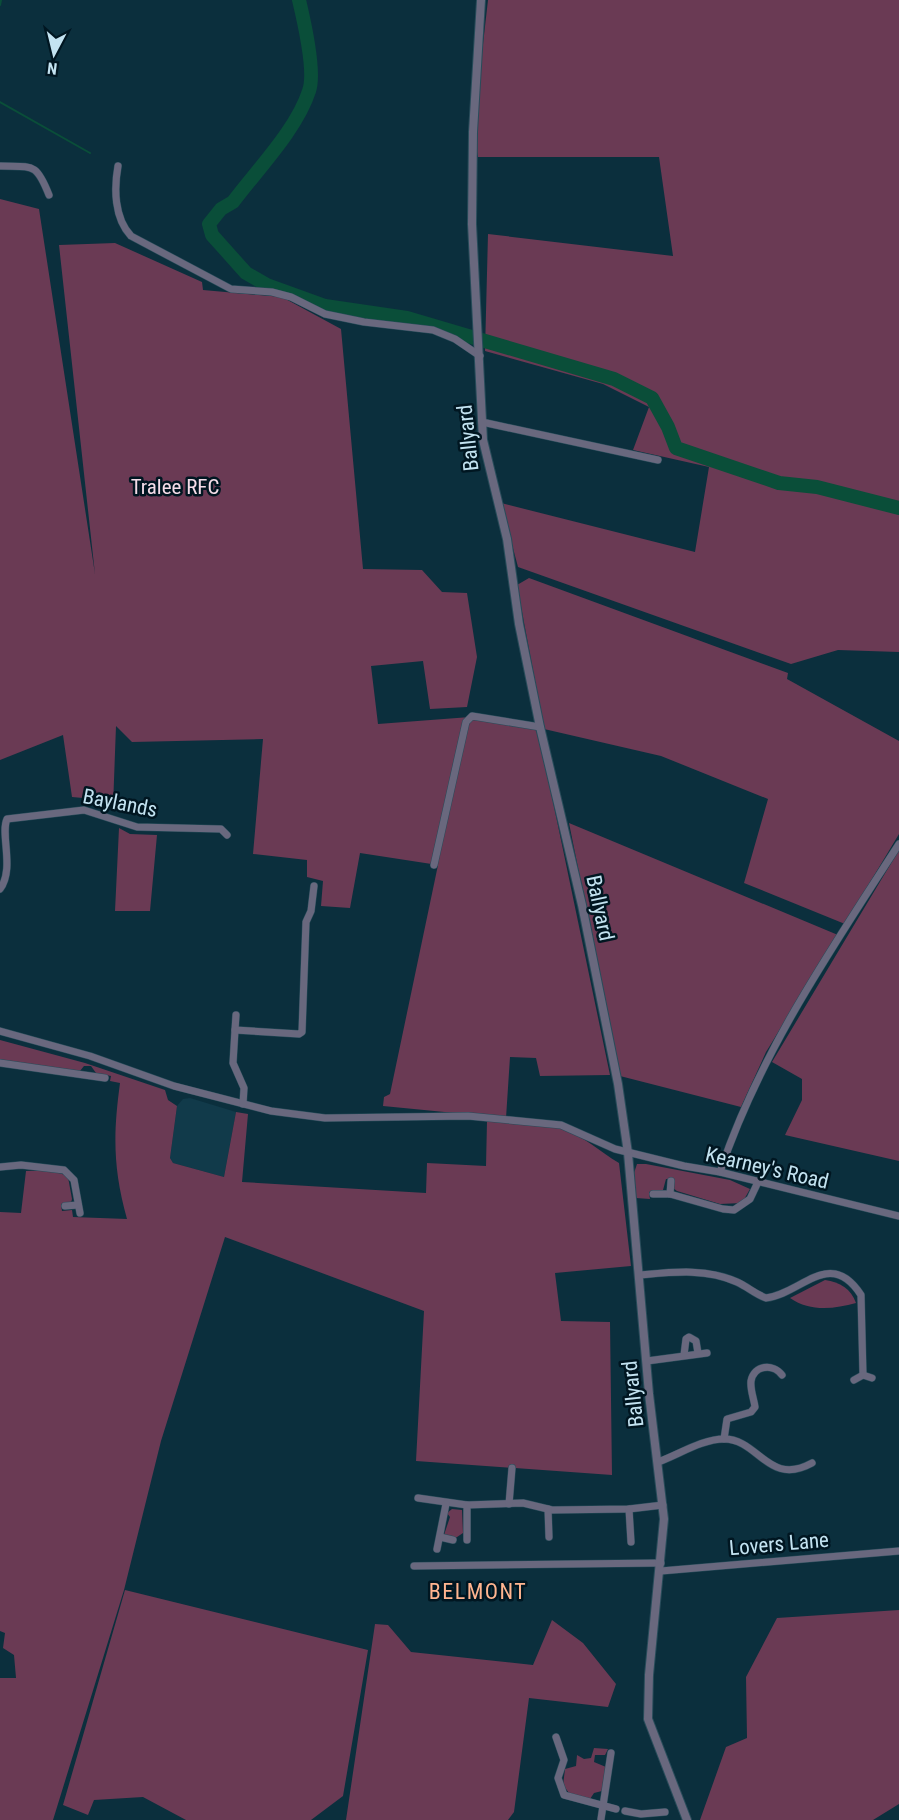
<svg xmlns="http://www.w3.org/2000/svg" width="899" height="1820" font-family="'Roboto Condensed',sans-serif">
	<rect width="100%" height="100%" fill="#0b2f3d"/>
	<polygon fill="#113a4a" points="190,1098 236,1112 224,1177 173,1163 170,1158 177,1106 183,1099"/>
	<g fill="#6a3a54">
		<polygon points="488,0 899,0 899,652 838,650 791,664 518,567 501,503 695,552 709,467 633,450 649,407 603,384 485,351 488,234 673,256 659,157 478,157 473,132"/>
		<polygon points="0,199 39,209 95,574 59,245 115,243 202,282 203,290 282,297 341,329 363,569 422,570 442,592 467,593 477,657 467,707 430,709 423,661 371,666 378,724 470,717 537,725 610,1075 540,1076 536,1058 510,1057 506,1118 383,1106 384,1097 390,1094 438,865 360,853 350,908 321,906 323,881 307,877 307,860 253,854 263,739 132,742 116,726 113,807 94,799 72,797 63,735 0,760"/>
		<polygon points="529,578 788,673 787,679 899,741 899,834 845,924 744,883 768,799 661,756 544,729 517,585"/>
		<polygon points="569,823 838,935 766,1052 741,1107 620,1076"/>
		<polygon points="119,828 130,834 157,835 150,911 115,911"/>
		<polygon points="899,850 899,1161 785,1135 802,1100 802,1079 772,1062"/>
		<path d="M0,1040L85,1063L165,1090L168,1100L177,1106L170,1158L173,1163L224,1177L236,1112L248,1114L242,1182L426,1193L427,1163L486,1166L487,1121C509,1123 543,1122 563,1129C584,1136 600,1152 619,1163L631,1266L555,1273L561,1321L610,1322L612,1475L416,1461L424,1311L225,1237L161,1441L124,1590L53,1820H0V1678H16L14,1655L3,1648L5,1633L0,1631V1212L21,1213L26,1171C40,1171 56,1169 68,1177L72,1199L71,1203L61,1204L62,1211L72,1210L73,1217L127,1219C113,1168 113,1135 120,1083L110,1081L111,1076L96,1073L91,1066H84L80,1071L7,1061L0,1059Z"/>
		<polygon points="637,1164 646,1164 730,1180 750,1189 742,1203 720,1204 677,1191 673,1188 673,1179 666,1179 663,1190 649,1192 650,1199 636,1198 634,1173"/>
		<path d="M825,1280C840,1282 851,1289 856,1303C834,1309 810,1312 790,1298Z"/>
		<polygon points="452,1509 462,1510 463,1533 454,1539 444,1535 450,1517 447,1513"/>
		<polygon points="125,1590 368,1650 343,1796 311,1820 186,1820 143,1797 94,1800 88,1815 63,1805"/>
		<polygon points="899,1610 899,1804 873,1820 700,1820 726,1747 747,1738 746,1677 777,1618"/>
		<polygon points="552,1620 583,1643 616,1684 608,1707 529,1698 514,1812 508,1820 346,1820 375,1624 388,1625 411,1652 533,1665"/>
		<polygon points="594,1748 608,1749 605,1755 595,1755 594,1762 606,1767 602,1791 594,1793 590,1799 569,1793 563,1785 565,1769 576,1766 577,1755 584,1759 591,1758"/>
	</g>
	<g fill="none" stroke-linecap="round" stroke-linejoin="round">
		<g stroke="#0a4e39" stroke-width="2">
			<polyline points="0,5 1,0"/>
			<polyline points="0,102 90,153"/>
		</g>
		<path stroke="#0a4e39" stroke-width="14" d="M299,0C304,21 316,72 309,91C297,129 257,170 233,202L221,209L209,224L212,235L246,273L267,285L325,306L407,318L614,379L652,398L668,427L676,448L779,483L817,487L899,508"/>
		<defs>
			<g id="minor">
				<path d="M0,166C33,167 36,162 49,195"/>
				<path d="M118,166C114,188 114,218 131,236L231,289L272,292L291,297L325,314L364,322L433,330L455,339L480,356"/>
				<polyline points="482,422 658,460"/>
				<polyline points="434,865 466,722 472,716 540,727"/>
				<path d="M0,889C15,869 0,834 7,819L84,810L137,827L221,829L227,835"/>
				<polyline points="235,1030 236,1015"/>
				<polyline points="0,1031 90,1056 174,1086 271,1111 325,1118 468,1116 561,1125 615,1149 684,1166 720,1172 899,1216"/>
				<polyline points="0,1063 105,1078"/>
				<polyline points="243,1104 244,1088 233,1063 235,1030 299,1034 302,1032 306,922 311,911 314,886"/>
				<polyline points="0,1167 21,1165 64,1170 74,1180 80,1213"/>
				<path d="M720,1172C759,1054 832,948 899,844"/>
				<polyline points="653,1194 670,1194 723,1209 734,1210 750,1199 758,1182"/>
				<polyline points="670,1194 671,1181"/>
				<polyline points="65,1206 78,1205"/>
				<path d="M641,1275C673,1272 706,1268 737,1282C748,1287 755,1294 766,1298C801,1294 830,1247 861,1295L863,1375"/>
				<polyline points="684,1355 686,1339 689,1337 696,1341 698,1353"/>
				<polyline points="647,1361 707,1353"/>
				<polyline points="854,1380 863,1375 872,1378"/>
				<path d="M724,1439L727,1419L751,1412L755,1407C754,1399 750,1390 751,1381C754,1365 773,1363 782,1375"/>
				<path d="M658,1462C678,1455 702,1439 724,1439C759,1439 768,1487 812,1463"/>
				<polyline points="418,1498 467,1505 523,1503 552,1510 629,1509 663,1505"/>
				<polyline points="509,1504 512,1468"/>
				<polyline points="548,1509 549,1537"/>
				<polyline points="629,1509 631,1542"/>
				<polyline points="440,1537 453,1540"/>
				<polyline points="467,1540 467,1505"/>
				<polyline points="437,1549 446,1504"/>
				<polyline points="414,1566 661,1563"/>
				<polyline points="661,1571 899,1551"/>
				<polyline points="556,1737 564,1760 558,1778 564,1795 616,1809"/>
				<polyline points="625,1811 641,1814 665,1812"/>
				<polyline points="601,1819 611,1753"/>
			</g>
			<polyline id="tertiary" points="481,0 473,132 472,224 483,440 507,539 519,624 540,727 582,905 618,1084 628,1153 649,1394 664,1519 649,1675 648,1719 687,1820"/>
		</defs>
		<use href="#minor" stroke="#284c5a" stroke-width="8"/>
		<use href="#tertiary" stroke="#284c5a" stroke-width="10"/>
		<use href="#minor" stroke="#69687e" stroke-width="7"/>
		<use href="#tertiary" stroke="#69687e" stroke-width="8"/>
	</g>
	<g text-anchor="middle" stroke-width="5" stroke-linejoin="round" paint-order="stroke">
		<g font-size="21" fill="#c3e3f1" stroke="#001621">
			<text transform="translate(468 438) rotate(-96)" y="7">Ballyard</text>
			<text transform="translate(120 803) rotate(11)" y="7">Baylands</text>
			<text transform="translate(600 908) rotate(78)" y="7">Ballyard</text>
			<text transform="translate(767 1168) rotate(13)" y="7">Kearney's Road</text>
			<text transform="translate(633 1394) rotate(-96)" y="7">Ballyard</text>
			<text transform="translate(779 1544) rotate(-5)" y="7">Lovers Lane</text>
		</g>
		<g font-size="21" fill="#f4dce8" stroke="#001621">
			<text x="175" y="494">Tralee RFC</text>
		</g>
		<g font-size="22" letter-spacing="1.5" fill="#ffb590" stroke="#001621">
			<text x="478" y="1599">BELMONT</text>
		</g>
	</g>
	<g transform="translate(54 54) rotate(187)" stroke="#001621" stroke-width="4.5" paint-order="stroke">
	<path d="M0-4.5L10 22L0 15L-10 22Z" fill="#c3e3f1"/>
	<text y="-9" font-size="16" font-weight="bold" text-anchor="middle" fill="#c3e3f1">N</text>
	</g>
</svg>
